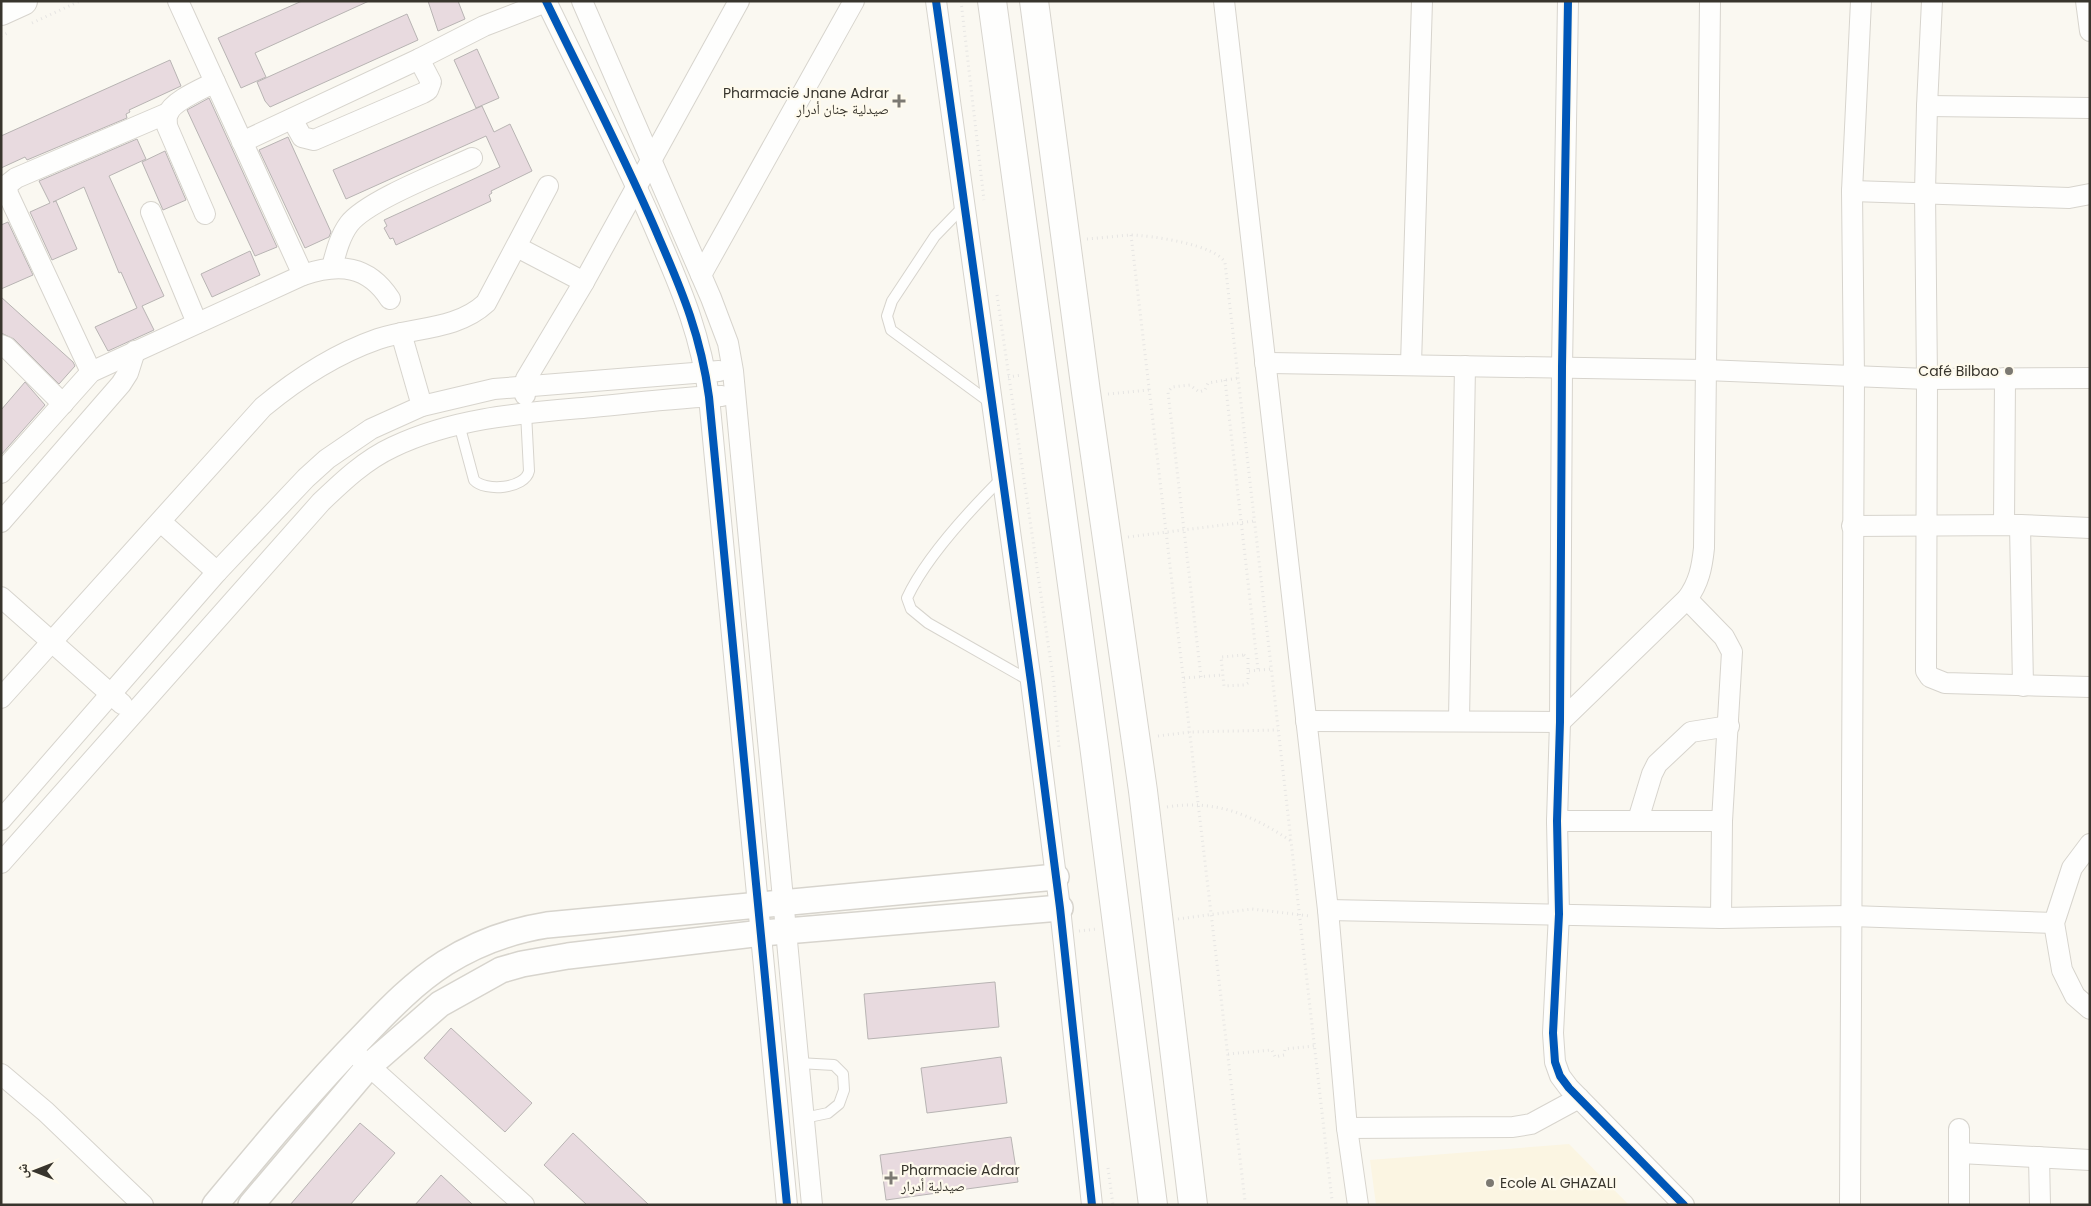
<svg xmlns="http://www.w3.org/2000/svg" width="2091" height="1206" font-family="Poppins,'Noto Naskh Arabic',sans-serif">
	<rect width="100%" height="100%" fill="#faf8f1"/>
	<polygon fill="#fbf5e2" points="1569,1144 1629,1205 1376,1205 1370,1160"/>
	<g fill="#e8dadf" stroke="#b8b4b3">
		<polygon points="302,1 369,1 255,53 266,77 241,88 218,38"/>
		<polygon points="428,1 458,1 465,19 438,31"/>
		<polygon points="407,14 418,40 270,107 265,101 257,82"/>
		<polygon points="477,49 499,98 476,108 454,60"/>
		<polygon points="170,60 181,86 129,110 130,112 126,114 127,118 27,160 25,157 1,168 1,136"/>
		<polygon points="209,98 277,247 255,256 187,110"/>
		<polygon points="482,106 494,132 510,124 532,171 491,191 492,193 489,195 491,201 396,245 393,238 390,239 384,228 387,226 384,220 500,167 486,136 346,199 333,170"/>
		<polygon points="288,137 331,232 329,237 305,248 259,150"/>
		<polygon points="137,139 146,159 109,176 164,296 142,306 154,330 108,351 95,327 137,308 121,272 119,273 84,187 53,202 56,201 77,249 52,260 30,212 50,203 39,181"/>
		<polygon points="165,151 186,200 163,210 142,162"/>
		<polygon points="8,222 33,275 1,289 1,225"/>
		<polygon points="250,251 260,275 212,297 201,274"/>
		<polygon points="1,297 73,362 75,366 59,384 14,339 1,333"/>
		<polygon points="25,382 45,405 1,455 1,410"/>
		<polygon points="995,982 999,1027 868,1039 864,994"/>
		<polygon points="451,1028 532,1103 505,1132 424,1058"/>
		<polygon points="1001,1057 1007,1103 927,1113 921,1068"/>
		<polygon points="360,1123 395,1153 350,1205 290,1205"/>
		<polygon points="573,1133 649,1205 587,1205 544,1165"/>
		<polygon points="1011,1137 1018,1182 886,1200 880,1155"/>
		<polygon points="441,1175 473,1205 415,1205"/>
	</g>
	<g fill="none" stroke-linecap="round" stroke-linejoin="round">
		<defs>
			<g id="service">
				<polyline points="964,206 935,236 892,301 887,316 891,330 992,404"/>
				<path d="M459,424L474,480C485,492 525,489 529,471L526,413"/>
				<path d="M1002,478C971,509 925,559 907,598L911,609L928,623L1030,681"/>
				<polyline points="798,1063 834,1065 843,1074 844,1090 839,1104 828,1113 804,1118"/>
			</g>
			<g id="minor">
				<polyline points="178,1 303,275"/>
				<path d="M546,1C584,80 625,157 659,238C683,293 701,337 709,397L787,1205"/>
				<polyline points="582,1 711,298 728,343 733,371 812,1205"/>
				<polyline points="936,1 1031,682 1060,908 1092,1205"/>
				<polyline points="1224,1 1328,910 1347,1128 1358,1205"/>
				<polyline points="1568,1 1562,367 1560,722 1557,821 1559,914 1553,1033 1555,1062 1560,1076 1569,1088 1684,1205"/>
				<polyline points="1932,1 1927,106 1925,192 1927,379 1926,671 1930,677 1945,683 2090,687"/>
				<polyline points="2086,1 2090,31"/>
				<polyline points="1927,106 2090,108"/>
				<polyline points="292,119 302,137 314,140 423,93 428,90 431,82 419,59"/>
				<polyline points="242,142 419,59 484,26 546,2"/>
				<polyline points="1852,191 2069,198 2090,194"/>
				<polyline points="151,212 197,323"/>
				<path d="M205,214L167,126C167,122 166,117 168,114C172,101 204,88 215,82"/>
				<polyline points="517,247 584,282"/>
				<path d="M332,267C336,252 340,236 349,224C366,201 444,171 472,158"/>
				<polyline points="701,275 854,1"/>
				<polyline points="401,333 422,406"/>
				<polyline points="1,345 6,347 63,404"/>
				<polyline points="1265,363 1705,370 1927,379 2090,378"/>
				<polyline points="1411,364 1422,1"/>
				<polyline points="91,372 8,194 7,185 16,178 168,113"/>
				<polyline points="525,395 526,379 584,282 739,1"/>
				<path d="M1,473L91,372L303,275C339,263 368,265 390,299"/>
				<polyline points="1,522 121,384 128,373 135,351"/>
				<polyline points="161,522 217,572"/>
				<polyline points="2004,525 2005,378"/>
				<polyline points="2020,525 2023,686"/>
				<polyline points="1852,526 2020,525 2090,528"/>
				<polyline points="1,597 122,704"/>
				<polyline points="1687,599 1724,637 1732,652 1722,821 1721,918"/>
				<path d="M1,698L263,407C298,378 335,354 378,339C415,327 457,330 486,303L548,186"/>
				<path d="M1306,721L1560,722L1687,599C1699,583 1702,567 1704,548L1710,1"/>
				<polyline points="1459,721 1465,366"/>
				<polyline points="1,820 217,572 306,478 327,459 371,429 422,406 494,389 719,371"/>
				<polyline points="1638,820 1652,774 1657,764 1691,732 1729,726"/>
				<polyline points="1557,821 1722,821"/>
				<polyline points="2090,844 2072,868 2054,923 2062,970 2075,996 2090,1009"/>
				<path d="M1,863L321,502C343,481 365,460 393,447C456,417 525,413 593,407C636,403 679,397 722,396"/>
				<polyline points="1328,910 1721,918 1851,916 2054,923"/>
				<polyline points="359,1057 524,1205"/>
				<polyline points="1,1074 46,1112 143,1205"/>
				<polyline points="1347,1128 1513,1127 1531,1124 1579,1098"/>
				<polyline points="1960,1153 2090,1160"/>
				<polyline points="2039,1157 2040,1205"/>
				<polyline points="1850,1205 1854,377 1852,191 1861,1"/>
				<polyline points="1959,1205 1959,1129"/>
			</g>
			<g id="tertiary">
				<path d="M215,1205C264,1146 312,1088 365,1034C389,1009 415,982 445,963C477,943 509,931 547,925L1056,877"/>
				<polyline points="251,1205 369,1066 440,1004 501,970 522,964 568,956 762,933 1060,908"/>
			</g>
			<polyline id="secondary" points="1,11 23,1"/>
			<g id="trunk">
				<polyline points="992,1 1094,745 1153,1205"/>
				<polyline points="1034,1 1086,392 1143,791 1193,1205"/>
			</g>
		</defs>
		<use href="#service" stroke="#d7d4cd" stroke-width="12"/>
		<use href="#minor" stroke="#d7d4cd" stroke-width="22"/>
		<use href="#tertiary" stroke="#d7d4cd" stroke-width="28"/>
		<use href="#secondary" stroke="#d7d4cd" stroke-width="30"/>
		<use href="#trunk" stroke="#d7d4cd" stroke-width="30"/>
		<g stroke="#e6e5e3" stroke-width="3" stroke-dasharray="1 4" stroke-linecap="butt">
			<polyline points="961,1 984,200"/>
			<polyline points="32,23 80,1"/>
			<polyline points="1,36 10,32"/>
			<polyline points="1131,235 1245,1201"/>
			<path d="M1087,239C1101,238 1116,236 1130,235C1149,235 1218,245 1225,263L1332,1200"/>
			<polyline points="997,295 1054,684 1059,747"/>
			<polyline points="1008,377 1022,375"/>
			<polyline points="1225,380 1258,670"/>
			<polyline points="1108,394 1149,390"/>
			<polyline points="1128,537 1254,521"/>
			<polygon points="1244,655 1248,658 1248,683 1245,685 1224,686 1221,657"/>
			<polyline points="1249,671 1271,669"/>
			<polyline points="1201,677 1168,392 1172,387 1190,385 1199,392 1205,390 1208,383 1238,378"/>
			<polyline points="1184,678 1222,675"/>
			<polyline points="1158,736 1190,732 1278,730"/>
			<path d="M1167,807C1215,799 1252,815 1291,841"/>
			<polyline points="1178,919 1252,909 1310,916"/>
			<polyline points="1079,931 1097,929"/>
			<polyline points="1228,1054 1272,1050 1275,1057 1284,1055 1285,1049 1314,1046"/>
			<polyline points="1108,1168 1113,1205"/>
		</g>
		<use href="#service" stroke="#fefefd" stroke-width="10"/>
		<use href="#minor" stroke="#fefefd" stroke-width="20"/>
		<use href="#tertiary" stroke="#fefefd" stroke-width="25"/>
		<use href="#secondary" stroke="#fefefd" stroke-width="28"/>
		<use href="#trunk" stroke="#fefefd" stroke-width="28"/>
		<defs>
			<g id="cycleway">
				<path d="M546,1C584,80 625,157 659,238C683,293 701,337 709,397L787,1205"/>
				<polyline points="936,1 1031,682 1060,908 1092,1205"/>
				<polyline points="1568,1 1562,367 1560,722 1557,821 1559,914 1553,1033 1555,1062 1560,1076 1569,1088 1684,1205"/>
			</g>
		</defs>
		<use href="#cycleway" stroke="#fefaed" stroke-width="11"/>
		<use href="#cycleway" stroke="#0057b8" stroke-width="8"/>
	</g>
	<g fill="#7c7972" stroke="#fefaed" stroke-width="2">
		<path d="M896.5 93.5h5v5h5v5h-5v5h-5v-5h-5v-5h5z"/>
		<circle cx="2009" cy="371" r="5"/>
		<path d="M888.5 1170.5h5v5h5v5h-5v5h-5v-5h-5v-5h5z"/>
		<circle cx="1490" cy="1183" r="5"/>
	</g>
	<g text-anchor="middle" stroke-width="4.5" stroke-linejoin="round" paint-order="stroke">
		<g font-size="14" fill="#38352d" stroke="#fefaed" text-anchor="end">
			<text x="889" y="98">Pharmacie Jnane Adrar<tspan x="889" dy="16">صيدلية جنان أدرار</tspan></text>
			<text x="1999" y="376">Café Bilbao</text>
			<text x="901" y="1175" text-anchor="start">Pharmacie Adrar<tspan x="901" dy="16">صيدلية أدرار</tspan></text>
			<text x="1500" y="1188" text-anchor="start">Ecole AL GHAZALI</text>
		</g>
	</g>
	<rect width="2091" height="1206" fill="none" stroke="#38352d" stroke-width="5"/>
	<g transform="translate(35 1171) rotate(270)" stroke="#fefaed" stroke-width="4" paint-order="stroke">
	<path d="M0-4L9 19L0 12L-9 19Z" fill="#38352d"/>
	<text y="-8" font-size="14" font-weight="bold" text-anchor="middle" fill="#38352d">ش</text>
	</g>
</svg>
